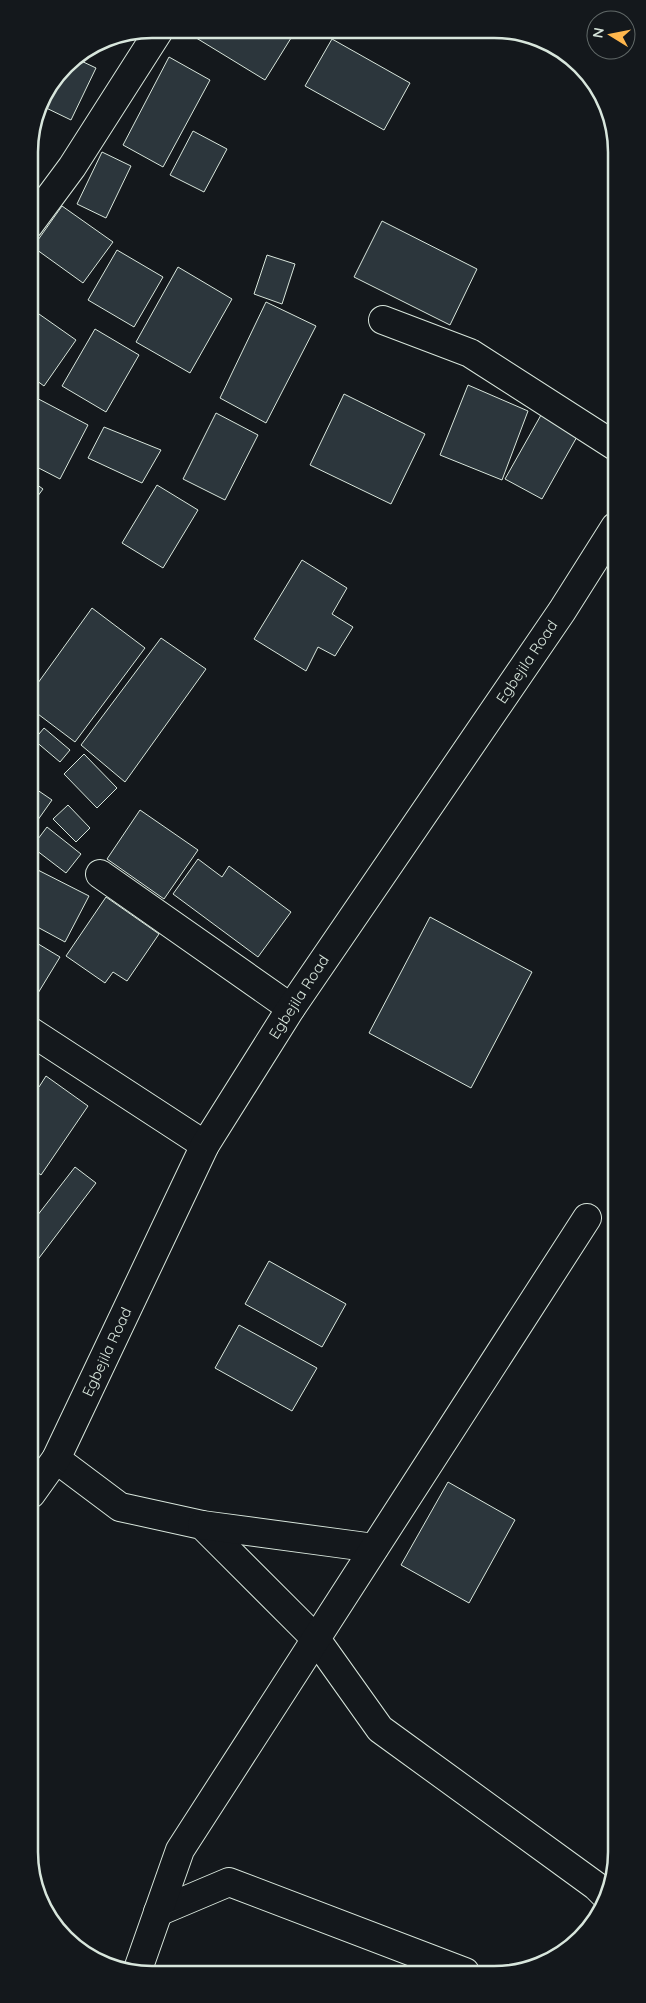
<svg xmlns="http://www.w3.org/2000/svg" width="646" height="2003" font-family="Quicksand,sans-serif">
	<rect width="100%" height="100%" fill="#14181c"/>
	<g fill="#2c363c" stroke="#d8e6dc">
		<polygon points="198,29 296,30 265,80 193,36"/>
		<polygon points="332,39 410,83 384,130 305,86"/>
		<polygon points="169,57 210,80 163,167 123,145"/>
		<polygon points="75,58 96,68 71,120 38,104 65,65"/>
		<polygon points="193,131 227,149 204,192 170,175"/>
		<polygon points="102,152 131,166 106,218 77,204"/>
		<polygon points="29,165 35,169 29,178"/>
		<polygon points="62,206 113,242 83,283 33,247"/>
		<polygon points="382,221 477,269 450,325 354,277"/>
		<polygon points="117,250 163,277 134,327 88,300"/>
		<polygon points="267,255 295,264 282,304 254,294"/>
		<polygon points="178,267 232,299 190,373 136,342"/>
		<polygon points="266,302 316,326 266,423 220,398"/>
		<polygon points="29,307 76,340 44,386 29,375"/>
		<polygon points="95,329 139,355 106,412 62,386"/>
		<polygon points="468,385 528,411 502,480 440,455"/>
		<polygon points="29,394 88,425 60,479 29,463"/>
		<polygon points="344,394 425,434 391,504 310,465"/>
		<polygon points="216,413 258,435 225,500 183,479"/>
		<polygon points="541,415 578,435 542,499 505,479"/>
		<polygon points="104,427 161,450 142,483 88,458"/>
		<polygon points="29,479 43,489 29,508"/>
		<polygon points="157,485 198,510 163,568 122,543"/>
		<polygon points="302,560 347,588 332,614 353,627 335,656 318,647 306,671 254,639"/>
		<polygon points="92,608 145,648 75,742 30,708 30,694"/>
		<polygon points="161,638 206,669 125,782 81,745"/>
		<polygon points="44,728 70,750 60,762 34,740"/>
		<polygon points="84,754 117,788 97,808 64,774"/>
		<polygon points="30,785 52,800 35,824 30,821"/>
		<polygon points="68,805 90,828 76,842 53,819"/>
		<polygon points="140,810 198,850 164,899 107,859"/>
		<polygon points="47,827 81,854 66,873 32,847"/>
		<polygon points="198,859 222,877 229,866 291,912 258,957 173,894"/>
		<polygon points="30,866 89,896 65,942 30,923"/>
		<polygon points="106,897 159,934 127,981 113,972 105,983 66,956"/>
		<polygon points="430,917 532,972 471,1088 369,1033"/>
		<polygon points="30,939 60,957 32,1003 30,1001"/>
		<polygon points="46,1076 88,1106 41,1175 30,1167 30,1086 39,1087"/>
		<polygon points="75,1167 96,1183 36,1262 30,1258 30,1225"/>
		<polygon points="269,1261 346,1304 322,1347 245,1304"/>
		<polygon points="239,1325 317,1368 292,1411 215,1368"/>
		<polygon points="448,1482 515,1520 469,1603 401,1565"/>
	</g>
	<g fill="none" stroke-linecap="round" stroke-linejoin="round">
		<defs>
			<g id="minor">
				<polyline points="29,225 72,167 160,29"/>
				<polyline points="383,320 470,353 615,446"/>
				<polyline points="100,874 291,1008"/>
				<polyline points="30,1031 205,1145"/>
				<polyline points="56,1459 120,1507 202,1525 316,1639 380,1729 596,1886 608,1898"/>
				<polyline points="202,1525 374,1548"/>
				<polyline points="158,1912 229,1882 465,1972"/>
				<polyline points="137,1972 180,1850 587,1218"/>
			</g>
			<polyline id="tertiary" points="31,1494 56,1459 205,1145 291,1008 562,611 615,527"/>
		</defs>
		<use href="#minor" stroke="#d8e6dc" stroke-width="30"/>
		<use href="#tertiary" stroke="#d8e6dc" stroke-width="30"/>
		<use href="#minor" stroke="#14181c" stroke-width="28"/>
		<use href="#tertiary" stroke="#14181c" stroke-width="28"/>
	</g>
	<g text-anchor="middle" stroke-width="4" stroke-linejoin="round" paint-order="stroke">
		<g font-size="15" fill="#d8e6dc" stroke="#14181c">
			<text transform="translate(527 662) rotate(-56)" y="5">Egbejila Road</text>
			<text transform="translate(299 997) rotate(-57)" y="5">Egbejila Road</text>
			<text transform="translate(107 1352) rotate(-65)" y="5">Egbejila Road</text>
		</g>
	</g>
	<path d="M0 0H646V2003H0ZM152 38H494A114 114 0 0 1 608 152V1852A114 114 0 0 1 494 1966H152A114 114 0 0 1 38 1852V152A114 114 0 0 1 152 38Z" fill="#14181c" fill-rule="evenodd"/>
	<path fill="none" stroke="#d8e6dc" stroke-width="2.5" d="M152 38H494A114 114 0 0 1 608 152V1852A114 114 0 0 1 494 1966H152A114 114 0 0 1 38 1852V152A114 114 0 0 1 152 38Z"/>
	<g transform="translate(611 35) rotate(280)"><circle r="24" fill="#14181c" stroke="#626a69"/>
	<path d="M0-4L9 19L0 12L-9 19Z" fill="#ffb74d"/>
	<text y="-8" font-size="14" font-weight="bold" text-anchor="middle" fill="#d8e6dc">N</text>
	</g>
</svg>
